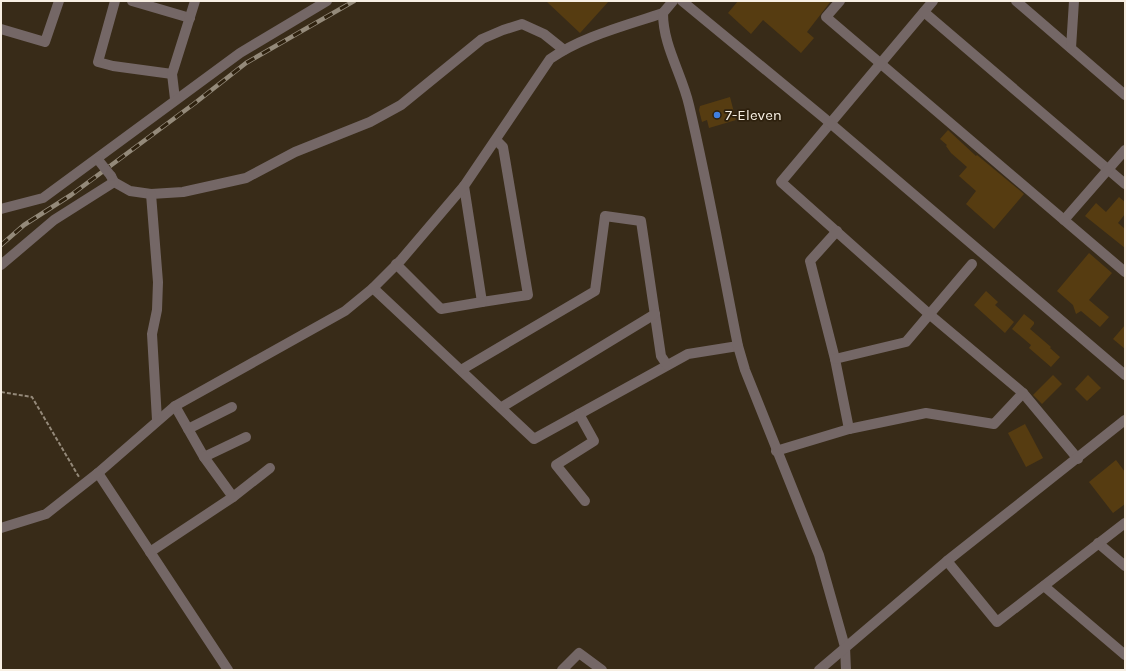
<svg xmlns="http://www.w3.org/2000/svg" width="1126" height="671" font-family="Karla,sans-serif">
	<rect width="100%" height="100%" fill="#382b18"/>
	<g fill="#563c11">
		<polygon points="546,1 609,1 580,33"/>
		<polygon points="738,1 831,1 807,32 814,38 801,53 763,20 751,34 728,13"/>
		<polygon points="730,97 736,120 709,128 707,120 702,122 699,110 700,106"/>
		<polygon points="948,130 976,156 977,155 1024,194 994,229 966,204 976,191 959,176 967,167 951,153 946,146 947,145 940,139"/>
		<polygon points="1119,197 1125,202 1125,214 1118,223 1125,229 1125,248 1085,216 1096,203 1106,212"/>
		<polygon points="1089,253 1112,273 1089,300 1109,317 1100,327 1081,311 1076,314 1073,305 1057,291"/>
		<polygon points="986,291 998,302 995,305 1014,322 1005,333 974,305"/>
		<polygon points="1024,314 1034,322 1034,324 1030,329 1051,347 1050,348 1060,357 1051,367 1029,348 1031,345 1012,329"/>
		<polygon points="1125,325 1125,349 1113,339"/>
		<polygon points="1053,375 1062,384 1042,404 1033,395"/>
		<polygon points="1088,375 1101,388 1087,401 1075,389"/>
		<polygon points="1025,424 1043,458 1026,467 1008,433"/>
		<polygon points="1116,460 1125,472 1125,504 1113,513 1089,482"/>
	</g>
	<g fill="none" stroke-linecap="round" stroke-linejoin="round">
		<polyline stroke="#948979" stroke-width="2" stroke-dasharray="4 2" stroke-linecap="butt" points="1,392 32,397 79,477"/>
		<g stroke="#746766" stroke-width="10">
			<polyline points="115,1 98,62 113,66 172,74"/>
			<polyline points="132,1 190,18"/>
			<polyline points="840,1 826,17 1125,272"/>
			<polyline points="933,1 781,182 929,314 1023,393 1078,459"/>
			<polyline points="1016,1 1125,95"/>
			<polyline points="924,12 1125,184"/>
			<polyline points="1,29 45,42 59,1"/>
			<polyline points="1071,48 1074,1"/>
			<polyline points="175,99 172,74 195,1"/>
			<polyline points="111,176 114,182 130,191 151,194 183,192 246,178 295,152 370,122 401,105 482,39 503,30 522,24 544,34 564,50"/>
			<polyline points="464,186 482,302 528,295 503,147 496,140"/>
			<polyline points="151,194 158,282 157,310 152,334 157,420"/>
			<polyline points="1,209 43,198 240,53 327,1"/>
			<polyline points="1064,220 1125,150"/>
			<polyline points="837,231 810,261 835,359 849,429"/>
			<polyline points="396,264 441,309 482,302"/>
			<polyline points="1,265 54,220 114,182"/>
			<polyline points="373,288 534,439 688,354 738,346"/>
			<polyline points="835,359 906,342 972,264"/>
			<polyline points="461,370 595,291 605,216 641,221 661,356 667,365"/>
			<polyline points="175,406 204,457 233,497"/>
			<polyline points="502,407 655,314"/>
			<polyline points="579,414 594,441 556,465 585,501"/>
			<polyline points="188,429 232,407"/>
			<polyline points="776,451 849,429 926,413 994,424 1023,393"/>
			<polyline points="204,457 246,437"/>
			<polyline points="98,473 228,670"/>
			<path d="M1,528L46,514L98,473L175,406L345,311L373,288L401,260L464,186L550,59C583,36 625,26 663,13"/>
			<polyline points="1098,543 1125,566"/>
			<polyline points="150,552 233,497 270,468"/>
			<polyline points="947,561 997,622 1125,523"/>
			<polyline points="1044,586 1125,655"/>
			<polyline points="562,670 579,653 602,670"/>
		</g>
		<g stroke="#746766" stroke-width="10">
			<path d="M673,1L663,13C663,46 682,74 689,105C708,185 722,266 738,346L745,370L819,555L845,647L846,670"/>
			<polyline points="682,1 823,117 1125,375"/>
			<polyline points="819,670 947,561 1125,420"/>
		</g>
		<defs>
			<polyline id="rail" points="1,245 24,225 71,195 195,103 246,63 354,1"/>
		</defs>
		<use href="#rail" stroke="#948a7a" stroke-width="4.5"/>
		<use href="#rail" stroke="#2e210e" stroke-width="3" stroke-dasharray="9" stroke-linecap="butt"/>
		<polyline stroke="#746766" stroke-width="10" points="99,161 111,176"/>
	</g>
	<circle fill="#3f7fe0" stroke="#2e210e" stroke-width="1.5" cx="717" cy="115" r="4"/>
	<g text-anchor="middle" stroke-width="3.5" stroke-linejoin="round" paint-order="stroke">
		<g font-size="15" fill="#f7efe3" stroke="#2e210e" text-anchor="start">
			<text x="725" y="120">7-Eleven</text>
		</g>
	</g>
	<rect width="1126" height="671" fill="none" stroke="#f7efe3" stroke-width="4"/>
</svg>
